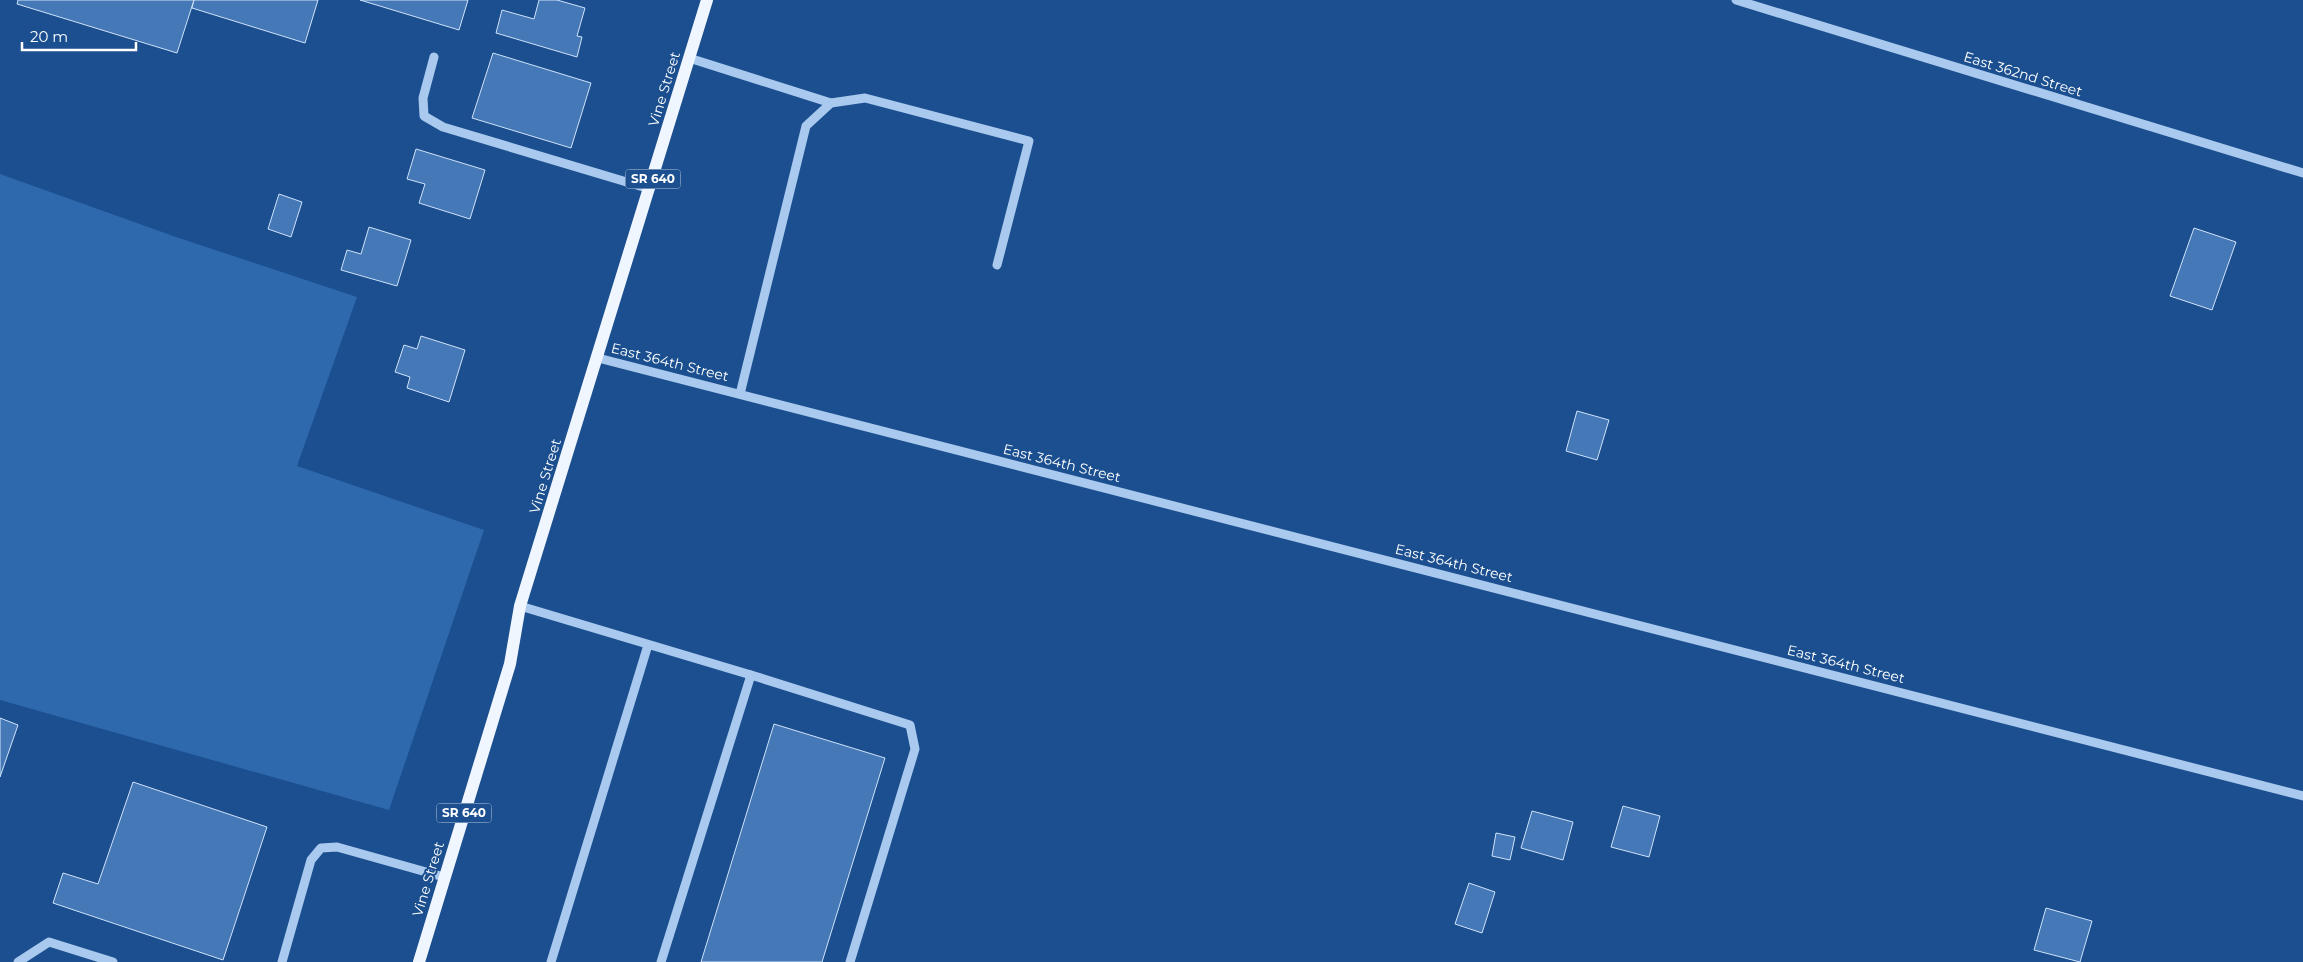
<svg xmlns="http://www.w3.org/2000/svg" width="2303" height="962" font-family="Montserrat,sans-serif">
	<rect width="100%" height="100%" fill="#1b4f8f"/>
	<polygon fill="#2e69ad" points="0,174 176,237 357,297 297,466 484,530 389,810 0,700"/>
	<g fill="#4478b7" stroke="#cfe3fa">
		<polygon points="18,0 194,0 177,53 17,4"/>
		<polygon points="194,0 318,0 305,43 192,8"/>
		<polygon points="360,0 468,0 459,30"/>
		<polygon points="539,0 557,0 585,8 577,36 582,37 577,57 496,33 502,10 534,19"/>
		<polygon points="493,53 591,83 571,148 472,118"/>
		<polygon points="416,149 485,170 470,219 419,203 425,184 407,179"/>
		<polygon points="279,194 302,202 291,237 268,229"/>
		<polygon points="369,227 411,240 397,286 341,270 347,250 361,254"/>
		<polygon points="2194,228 2236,242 2212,310 2170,296"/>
		<polygon points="421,336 465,350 449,402 407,388 410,377 395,372 404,345 417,349"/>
		<polygon points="1577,411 1609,420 1597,460 1566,451"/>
		<polygon points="0,718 18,725 0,777"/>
		<polygon points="774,724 885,758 822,962 701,962"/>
		<polygon points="133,782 267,827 223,960 53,903 63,873 98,884"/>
		<polygon points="1623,806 1660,816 1649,857 1611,847"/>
		<polygon points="1532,811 1573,822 1563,860 1521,848"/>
		<polygon points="1496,833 1515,837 1510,860 1492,856"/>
		<polygon points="1469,883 1495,892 1482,933 1455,924"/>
		<polygon points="2046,908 2092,921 2080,962 2034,950"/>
	</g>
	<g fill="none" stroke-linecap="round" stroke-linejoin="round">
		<g stroke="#a9c9ee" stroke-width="9">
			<polyline points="1736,0 2303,173"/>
			<polyline points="434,57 423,98 424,116 443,127 650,189"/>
			<polyline points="689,58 831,103"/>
			<polyline points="598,358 2303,796"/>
			<polyline points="740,394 806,126 831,103 865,98 1029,141 997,265"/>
			<polyline points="520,606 751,675 661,962"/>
			<polyline points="751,675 910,725 915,749 850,962"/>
			<polyline points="18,962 49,942 113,962"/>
			<polyline points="282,962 311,860 321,848 337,847 444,877"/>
			<polyline points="551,962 648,645"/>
		</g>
		<polyline stroke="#f0f6ff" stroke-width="12" points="419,962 510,664 520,606 707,0"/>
	</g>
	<g text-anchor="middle" stroke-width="4" stroke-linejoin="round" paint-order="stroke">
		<g fill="#1b4f8f" stroke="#bbcadd" stroke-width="1">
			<rect x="625.5" y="169.5" width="55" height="19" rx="4"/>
			<rect x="436.5" y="803.5" width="55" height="19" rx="4"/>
		</g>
		<g font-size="12" font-weight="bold" fill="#fff">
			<text x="653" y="183">SR 640</text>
			<text x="464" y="817">SR 640</text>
		</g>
		<g font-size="14" fill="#fff" stroke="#1b4f8f">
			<text transform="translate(2023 74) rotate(17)" y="5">East 362nd Street</text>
			<text transform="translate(664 89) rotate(-73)" y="5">Vine Street</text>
			<text transform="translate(670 362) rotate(14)" y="5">East 364th Street</text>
			<text transform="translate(1062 463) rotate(14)" y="5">East 364th Street</text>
			<text transform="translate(545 476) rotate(-73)" y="5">Vine Street</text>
			<text transform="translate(1454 563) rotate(14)" y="5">East 364th Street</text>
			<text transform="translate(1846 664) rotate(14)" y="5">East 364th Street</text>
			<text transform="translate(428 879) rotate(-73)" y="5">Vine Street</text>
		</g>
	</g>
	<path d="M22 42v8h114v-8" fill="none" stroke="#ffffff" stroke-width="2.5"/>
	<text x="30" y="42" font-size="15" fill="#ffffff" stroke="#1b4f8f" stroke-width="4" paint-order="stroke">20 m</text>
</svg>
